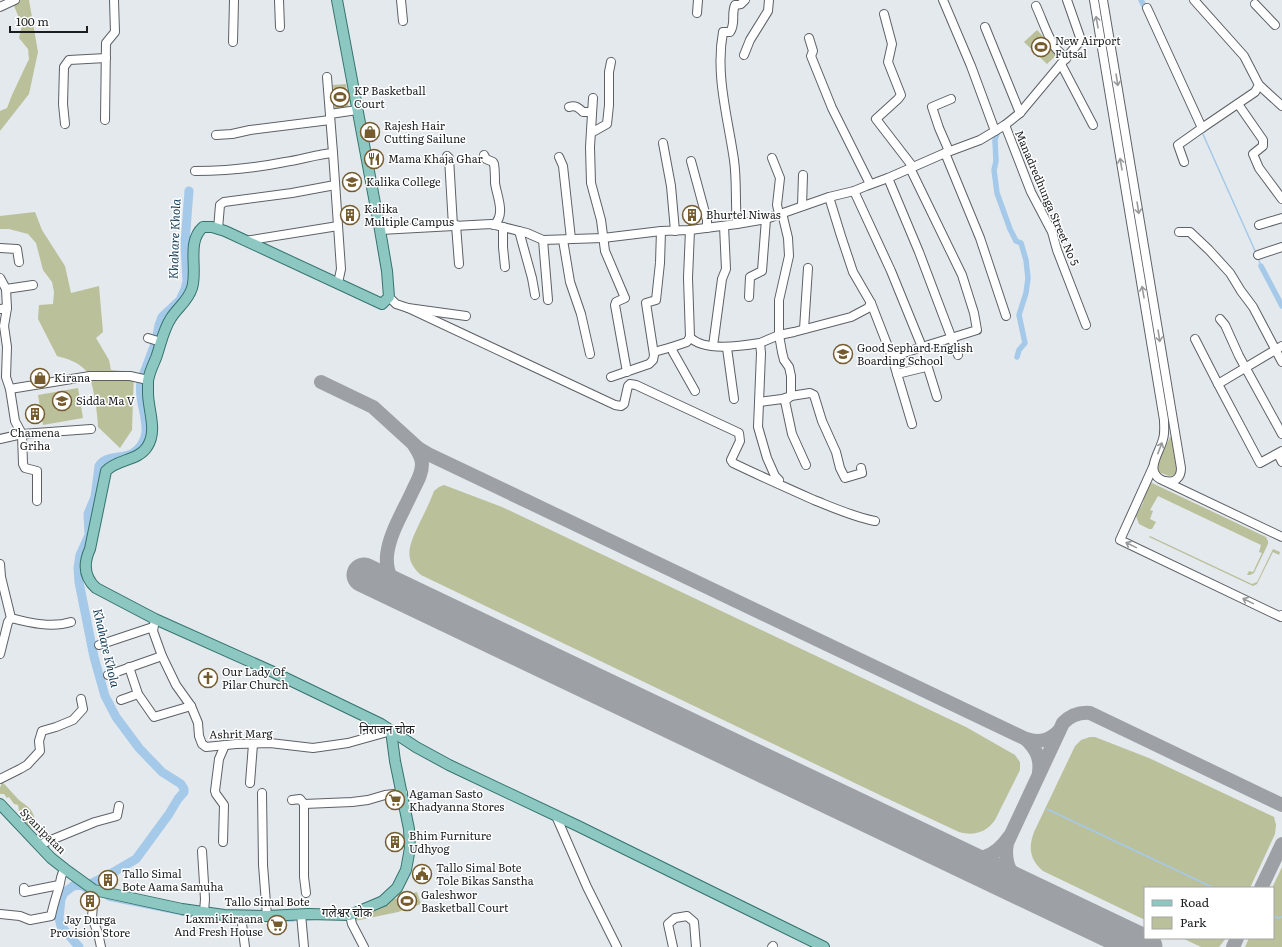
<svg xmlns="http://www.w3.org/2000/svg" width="1282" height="947" font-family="Literata,'Noto Sans Devanagari',serif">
	<rect width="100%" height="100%" fill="#e4e9ee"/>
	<g fill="#bac099">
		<polygon points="14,0 29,0 38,52 29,94 0,131 0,111 7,108 12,95 29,59 28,49 19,38 22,25 12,1"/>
		<polygon points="1037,30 1059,53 1047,64 1024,42"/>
		<polygon points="346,84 348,109 335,110 333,85"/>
		<path d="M35,212L42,230L65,266L71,293L99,286L103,332L96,338L109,360L111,370L134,372L132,430L120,448L98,427C98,416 93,380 87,372C79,362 68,359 57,356L38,319L39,305L53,304L54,292L52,282L43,270L36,243L28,234L9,229H0V216Z"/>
		<polygon points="78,388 83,418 43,425 38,395"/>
		<path d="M1170,437H1172L1178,469L1175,475L1169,476L1159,472C1155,461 1166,447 1170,437Z"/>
		<polygon points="1150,483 1152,483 1266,537 1268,541 1268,544 1254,573 1250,575 1247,575 1249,571 1253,572 1262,553 1259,552 1261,545 1158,496 1150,510 1153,511 1150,519 1156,522 1152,529 1149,529 1139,524 1136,516 1143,503 1146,490"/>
		<path d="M444,485L502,507L966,727L1015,755L1020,762V770L995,820C986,833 973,836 959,832L884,797L421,575C401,558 411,542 420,522C425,512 430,502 434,491L439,487Z"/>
		<polygon points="1150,536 1252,584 1257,582 1273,549 1280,552 1279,555 1273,552 1257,584 1253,586 1149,537"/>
		<path d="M1090,737H1095L1149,758L1274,817L1276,825L1275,834L1250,888H1145V920L1043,871C1030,860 1028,848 1034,832L1075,746L1081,740Z"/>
		<path d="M2,782C8,787 12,793 18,799C23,804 31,807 33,814C37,823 32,823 43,828L44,833L50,839H46L45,837H44L43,838L34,830L36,829L35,827L32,828L19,820L25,815L23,811L21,810L19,811L18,805L14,804L9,797L7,798L4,794H0V788Z"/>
		<polygon points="1282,867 1282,947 1245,947 1249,938 1273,938 1272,888"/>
		<polygon points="417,892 421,904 398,912 355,921 357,917 394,899"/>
		<polygon points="1182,938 1226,938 1219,947 1201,947"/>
	</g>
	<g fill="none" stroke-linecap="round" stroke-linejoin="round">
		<g stroke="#a5c9e9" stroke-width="1.5">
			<polyline points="1202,132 1256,253"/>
			<polyline points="1258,258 1261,266"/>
			<polyline points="1047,809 1214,888"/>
			<polyline points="73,886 89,893"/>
			<polyline points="104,897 108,900 198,918 228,920"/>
			<polyline points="1273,916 1279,918 1282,917"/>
			<polyline points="305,920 318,919"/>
			<polyline points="272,921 294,921"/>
			<polyline points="350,928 355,939"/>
		</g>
		<g stroke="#a5c9e9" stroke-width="5.5">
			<polyline points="1141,0 1147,12"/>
			<polyline points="996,129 997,134 995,140 996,161 994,170 997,193 1010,229 1016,241 1021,243 1026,260 1028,278 1026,293 1019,315 1025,343 1019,350 1017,357"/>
			<polyline points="1261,266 1282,306"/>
		</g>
		<g stroke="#a5c9e9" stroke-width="9">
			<polyline points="144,373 156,341 159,325 162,317 180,300 185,289 187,281 185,243 189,191"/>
			<path d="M79,947L61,926L59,918L61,899L64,893L73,886L90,884L112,873L136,859L169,814L178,799L184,792V789L181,784L162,772L139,748L116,717L105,696L94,657L79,582L78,568L80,555L89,535L88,514L95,497L99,466C105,455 123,459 133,453C160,435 136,405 141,382"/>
		</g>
		<g stroke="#9da1a5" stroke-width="14">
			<polyline points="321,382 373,407 418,448 428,454 1026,739"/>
			<path d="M405,595C367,565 398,524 413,490C417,482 422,474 422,464C422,457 418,451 414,445"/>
			<path d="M1039,772C1041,758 1036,749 1026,739C1039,743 1049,741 1059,731"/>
			<path d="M953,855C977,862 994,859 1009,837"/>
			<polyline points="1261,888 1282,844"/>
			<path d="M1028,891C1012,877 1003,865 1007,843L1063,723C1071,715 1079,712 1090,713L1282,805"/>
			<polyline points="1233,947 1237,938"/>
		</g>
		<polyline stroke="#9da1a5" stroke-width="35" points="364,575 1145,947"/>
		<defs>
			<g id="minor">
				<polyline points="279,0 280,27"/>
				<polyline points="401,0 403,21"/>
				<polyline points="943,0 971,66 995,131"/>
				<path d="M1094,0L1164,420C1164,426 1165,433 1163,439C1160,452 1145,470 1160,479L1282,537"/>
				<path d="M1103,0L1181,468C1181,478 1175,483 1165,481"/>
				<polyline points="1255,4 1275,25"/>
				<path d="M1036,6C1042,19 1046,32 1053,44C1056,50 1062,54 1066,59"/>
				<polyline points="0,7 15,0"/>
				<polyline points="1147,8 1202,128 1255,92 1259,85 1244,56 1194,0"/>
				<polyline points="697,13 698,0"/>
				<polyline points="884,14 892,44 888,62 901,95 898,99 876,119 913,167"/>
				<polyline points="985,27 1020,113"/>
				<polyline points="809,38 813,51 811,56 832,108 870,184"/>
				<polyline points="233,42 234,0"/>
				<polyline points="744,55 750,40 768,11 769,0"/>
				<polyline points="1061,64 1093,125"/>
				<polyline points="1259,85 1282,106"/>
				<polyline points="593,98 590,147 591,183 601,220 605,251 625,298 616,302 615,305 627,372"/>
				<polyline points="1238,104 1263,140 1263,146 1253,154 1259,168 1282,199"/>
				<path d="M569,107C575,105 578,107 583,112H592"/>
				<polyline points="330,114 357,110"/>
				<polyline points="105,120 106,43 115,32 114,0"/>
				<polyline points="65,124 63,104 64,67 69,60 106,58"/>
				<polyline points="1005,125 1031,192 1052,232 1057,250 1086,325"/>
				<polyline points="591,133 607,124 609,105 609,72 611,62"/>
				<polyline points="216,135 232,134 250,130 330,120"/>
				<polyline points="663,143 671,186 675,231"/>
				<polyline points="949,151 939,128 932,107 951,99"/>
				<polyline points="333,153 341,269 338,283"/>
				<polyline points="945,153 980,238 1006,316"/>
				<path d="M484,155L486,159L493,162L494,164C495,170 495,177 495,183C497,197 506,214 494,225"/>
				<polyline points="447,156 449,158 453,226"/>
				<polyline points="559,157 563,166 571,239"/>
				<polyline points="772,158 780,178 777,205 779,214"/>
				<polyline points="691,161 707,220 707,228"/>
				<polyline points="1184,162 1178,145 1202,128"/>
				<polyline points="910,168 962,275 974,313 977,330 922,347"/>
				<path d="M195,171C225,171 255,168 285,162C300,160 318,154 333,153L327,77"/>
				<polyline points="888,178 919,252 958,355"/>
				<polyline points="854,191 891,271 922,347 892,357"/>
				<polyline points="829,197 841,236 853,272 871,303 892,357 912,424"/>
				<polyline points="802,206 803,175"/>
				<polyline points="782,213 788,238 789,256 779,300 779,335 794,332 851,317 868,308 871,303"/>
				<path d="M737,224C735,203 737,181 734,160C728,118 715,75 723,32H730C736,24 731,14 735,5L741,4L745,0"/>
				<polyline points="456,225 459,264"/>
				<polyline points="1259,225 1282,218"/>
				<polyline points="503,227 503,247 505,267"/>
				<polyline points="218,229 220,205 224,202 292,193 335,185"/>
				<polyline points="380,230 491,224 527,233 543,240 603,238 661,231 690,230 737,224 766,219 829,197 854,191 866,186 888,178 945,153 980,140 1005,125 1020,113 1081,40 1067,0"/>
				<path d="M690,230L688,278L690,337C703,352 742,346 760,343L761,353L758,427L767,458L775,476L779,480"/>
				<polyline points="519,231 532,278 535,295"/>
				<polyline points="1179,232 1190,232 1209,250 1230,273 1241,291 1253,307 1282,362"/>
				<polyline points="543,240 548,300"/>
				<polyline points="563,240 570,282 581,314 590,354"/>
				<polyline points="245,241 338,226"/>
				<polyline points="0,248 17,249 19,262"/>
				<polyline points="1258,255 1282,247"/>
				<polyline points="0,278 6,289 7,308"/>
				<polyline points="6,289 33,285"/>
				<polyline points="389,297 396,304 408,308 466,316"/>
				<polyline points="749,297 750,277 762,271 766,219"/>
				<path d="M408,308L615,405L621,406L624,404L628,386L630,384L636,385L739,433L740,441L731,460L733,463C760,476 787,488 814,500C834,508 854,517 875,521"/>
				<polyline points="0,309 7,308 4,326 7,347 6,377 10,389"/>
				<polyline points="1220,319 1225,325 1239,356 1282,434"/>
				<polyline points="804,329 808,268"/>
				<polyline points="690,337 687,342 672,347 673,352 695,391"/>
				<polyline points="148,338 161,342"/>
				<polyline points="1195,339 1218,384 1260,463 1282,451"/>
				<polyline points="760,343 779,335 782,352 784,360 789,367 791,376 791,396 810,393 814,395 822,421 836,452 840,468 845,478 862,473 861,468"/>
				<polyline points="713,346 722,279 726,269 724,226"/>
				<polyline points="727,348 734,399"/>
				<polyline points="654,352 672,347"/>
				<polyline points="897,374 926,367 928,368 937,397"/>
				<polyline points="611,377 649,364 653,360 654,355 646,303 656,300 660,263 661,231"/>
				<polyline points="1218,384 1282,346"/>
				<polyline points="759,402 782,399 791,396 785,401 792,434 806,465"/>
				<polyline points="0,439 22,434 15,421 10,389 90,376 130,376 148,380"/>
				<polyline points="1278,454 1282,462"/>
				<polyline points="1153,467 1120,540 1281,617 1282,615"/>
				<polyline points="37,501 37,471 25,468 23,464 22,434 91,429"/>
				<path d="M0,564L1,577L11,618C30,623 52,628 71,622"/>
				<polyline points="155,619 153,631 162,656 176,685 191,706 198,723 199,736 202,744 206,747 236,744 270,743 313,748 348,743 391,731"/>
				<polyline points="99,645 153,627"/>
				<polyline points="0,654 8,622 11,618"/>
				<polyline points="129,667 138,694 154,717 191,706"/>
				<polyline points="108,675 162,656"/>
				<polyline points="121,700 138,694"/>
				<polyline points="0,779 20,769 27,765 40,751 39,741 42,731 56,727 73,720 83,709 81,699"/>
				<polyline points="250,783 253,744"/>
				<polyline points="262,793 263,865 267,916"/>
				<polyline points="292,800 300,799 304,804 352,802 368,800 385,795 403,793"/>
				<polyline points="304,804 304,877 306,893"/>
				<polyline points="556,816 587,887 617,947"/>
				<polyline points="223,842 224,805 216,794 215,791 219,759 225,745"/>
				<polyline points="39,845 95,822 117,816 119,806"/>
				<polyline points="202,851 205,899 204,912"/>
				<polyline points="24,888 24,892 59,885"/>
				<polyline points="94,890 92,918 98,933 101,947"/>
				<path d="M0,914L20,916L30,920L51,916C53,906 56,897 59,887C61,881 60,875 65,869"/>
				<polyline points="301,914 304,947"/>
				<polyline points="350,915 352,924 364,947"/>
				<polyline points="241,916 245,947"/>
				<polyline points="673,947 668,924 675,918 687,916 694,922 696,947"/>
				<polyline points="772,947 773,946"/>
			</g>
			<g id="major">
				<path d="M337,0L380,230L387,271L389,297L382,304L225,231L212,227H203C186,242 198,269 192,288C188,301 178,307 171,318C163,330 161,344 156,358C153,365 149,373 148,381C148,385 148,389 148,393C148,410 158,431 147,447C138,461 117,459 106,471L90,549C83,564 84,577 96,588L155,619L271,671L381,724L416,747L449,765L578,826L824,947"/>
				<polyline points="0,804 51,858 65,869 94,890 182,909 224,915 267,916 308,914 350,915 383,901 397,888 406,870 410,848 409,829 395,761 391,731"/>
			</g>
		</defs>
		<use href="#minor" stroke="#5d6166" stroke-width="10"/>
		<use href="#major" stroke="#34736d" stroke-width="12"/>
		<use href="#minor" stroke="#fff" stroke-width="8"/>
		<use href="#major" stroke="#8dc7c1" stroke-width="10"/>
	</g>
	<defs><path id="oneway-shaft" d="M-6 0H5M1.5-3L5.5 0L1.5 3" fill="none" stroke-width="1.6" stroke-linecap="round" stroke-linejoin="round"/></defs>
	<g stroke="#98999a">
		<use href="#oneway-shaft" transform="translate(1097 22) rotate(-100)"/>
		<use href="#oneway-shaft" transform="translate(1117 80) rotate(81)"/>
		<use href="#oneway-shaft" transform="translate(1121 164) rotate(-100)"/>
		<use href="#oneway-shaft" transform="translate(1138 208) rotate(81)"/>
		<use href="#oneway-shaft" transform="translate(1143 292) rotate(-100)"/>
		<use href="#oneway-shaft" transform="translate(1159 336) rotate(81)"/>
		<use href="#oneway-shaft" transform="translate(1160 448) rotate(-69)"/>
		<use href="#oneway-shaft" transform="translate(1131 545) rotate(-154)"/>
		<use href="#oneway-shaft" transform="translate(1248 601) rotate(-154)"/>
	</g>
	<defs>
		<symbol id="stadium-ring" viewBox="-11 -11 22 22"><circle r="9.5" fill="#fff" stroke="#755b2d" stroke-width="1.5"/><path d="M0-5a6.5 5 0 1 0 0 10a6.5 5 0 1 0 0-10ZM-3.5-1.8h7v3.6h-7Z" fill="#755b2d"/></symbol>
		<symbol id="shop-ring" viewBox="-11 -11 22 22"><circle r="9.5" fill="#fff" stroke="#755b2d" stroke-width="1.5"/><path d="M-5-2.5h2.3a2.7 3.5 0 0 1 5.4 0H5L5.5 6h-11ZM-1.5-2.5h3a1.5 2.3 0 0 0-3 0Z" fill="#755b2d"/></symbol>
		<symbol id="restaurant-ring" viewBox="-11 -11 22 22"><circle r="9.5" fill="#fff" stroke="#755b2d" stroke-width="1.5"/><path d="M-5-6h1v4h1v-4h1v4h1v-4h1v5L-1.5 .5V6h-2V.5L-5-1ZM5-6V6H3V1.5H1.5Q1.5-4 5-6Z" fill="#755b2d"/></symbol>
		<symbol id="university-ring" viewBox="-11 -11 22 22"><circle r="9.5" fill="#fff" stroke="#755b2d" stroke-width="1.5"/><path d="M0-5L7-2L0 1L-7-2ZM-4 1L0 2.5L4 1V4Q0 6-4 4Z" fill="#755b2d"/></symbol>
		<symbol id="building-ring" viewBox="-11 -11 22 22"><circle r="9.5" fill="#fff" stroke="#755b2d" stroke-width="1.5"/><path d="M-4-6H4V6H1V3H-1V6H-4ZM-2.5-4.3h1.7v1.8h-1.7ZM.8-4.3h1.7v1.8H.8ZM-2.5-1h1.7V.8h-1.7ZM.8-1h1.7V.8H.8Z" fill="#755b2d"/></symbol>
		<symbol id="school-ring" viewBox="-11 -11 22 22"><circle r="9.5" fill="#fff" stroke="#755b2d" stroke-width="1.5"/><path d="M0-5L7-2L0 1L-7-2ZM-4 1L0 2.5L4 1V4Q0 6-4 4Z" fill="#755b2d"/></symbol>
		<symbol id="church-ring" viewBox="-11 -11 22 22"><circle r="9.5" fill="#fff" stroke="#755b2d" stroke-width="1.5"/><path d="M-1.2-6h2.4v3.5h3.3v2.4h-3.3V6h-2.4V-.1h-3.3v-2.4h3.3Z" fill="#755b2d"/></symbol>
		<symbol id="supermarket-ring" viewBox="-11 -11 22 22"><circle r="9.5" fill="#fff" stroke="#755b2d" stroke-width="1.5"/><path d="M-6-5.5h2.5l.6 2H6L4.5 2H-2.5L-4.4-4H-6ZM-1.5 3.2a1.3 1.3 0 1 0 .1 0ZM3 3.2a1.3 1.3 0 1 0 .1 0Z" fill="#755b2d"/></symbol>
		<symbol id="civic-ring" viewBox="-11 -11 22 22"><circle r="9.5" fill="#fff" stroke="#755b2d" stroke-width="1.5"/><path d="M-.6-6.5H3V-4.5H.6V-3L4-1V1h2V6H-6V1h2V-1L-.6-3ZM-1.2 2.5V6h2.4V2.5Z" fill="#755b2d"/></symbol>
	</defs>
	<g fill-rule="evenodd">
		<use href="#stadium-ring" x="1030" y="36" width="22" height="22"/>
		<use href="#stadium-ring" x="329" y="86" width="22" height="22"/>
		<use href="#shop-ring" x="359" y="121" width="22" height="22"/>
		<use href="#restaurant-ring" x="363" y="148" width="22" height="22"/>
		<use href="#university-ring" x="341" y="171" width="22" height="22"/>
		<use href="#building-ring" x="339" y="204" width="22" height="22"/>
		<use href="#building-ring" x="681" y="204" width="22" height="22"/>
		<use href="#school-ring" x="832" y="343" width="22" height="22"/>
		<use href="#shop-ring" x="29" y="367" width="22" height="22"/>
		<use href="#school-ring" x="51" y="390" width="22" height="22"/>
		<use href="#building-ring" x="24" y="403" width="22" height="22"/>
		<use href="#church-ring" x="197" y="667" width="22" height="22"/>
		<use href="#supermarket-ring" x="384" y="789" width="22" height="22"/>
		<use href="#building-ring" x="384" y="831" width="22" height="22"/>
		<use href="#civic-ring" x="411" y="863" width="22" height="22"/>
		<use href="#building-ring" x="97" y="869" width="22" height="22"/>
		<use href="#building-ring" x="79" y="890" width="22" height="22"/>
		<use href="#stadium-ring" x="396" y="890" width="22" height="22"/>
		<use href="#supermarket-ring" x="266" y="914" width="22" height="22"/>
	</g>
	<g text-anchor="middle" stroke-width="3" stroke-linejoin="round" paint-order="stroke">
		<g font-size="11" fill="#1b1d1f" stroke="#fff" text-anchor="start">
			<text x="1055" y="45">New Airport<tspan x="1055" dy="13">Futsal</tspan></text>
			<text x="354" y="95">KP Basketball<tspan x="354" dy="13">Court</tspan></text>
			<text x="384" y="130">Rajesh Hair<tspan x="384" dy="13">Cutting Sailune</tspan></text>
			<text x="388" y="163">Mama Khaja Ghar</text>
			<text x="366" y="186">Kalika College</text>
			<text x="364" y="213">Kalika<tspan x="364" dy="13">Multiple Campus</tspan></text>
			<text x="706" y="219">Bhurtel Niwas</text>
			<text x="857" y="352">Good Sephard English<tspan x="857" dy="13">Boarding School</tspan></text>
			<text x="54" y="382">Kirana</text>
			<text x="76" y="405">Sidda Ma V</text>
			<text x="35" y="437" text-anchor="middle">Chamena<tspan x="35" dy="13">Griha</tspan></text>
			<text x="222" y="676">Our Lady Of<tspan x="222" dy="13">Pilar Church</tspan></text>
			<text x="409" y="798">Agaman Sasto<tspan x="409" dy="13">Khadyanna Stores</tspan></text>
			<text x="409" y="840">Bhim Furniture<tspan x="409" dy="13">Udhyog</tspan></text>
			<text x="436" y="872">Tallo Simal Bote<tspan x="436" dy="13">Tole Bikas Sanstha</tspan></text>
			<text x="122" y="878">Tallo Simal<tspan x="122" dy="13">Bote Aama Samuha</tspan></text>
			<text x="421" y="899">Galeshwor<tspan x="421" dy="13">Basketball Court</tspan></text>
			<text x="263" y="923" text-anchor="end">Laxmi Kiraana<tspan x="263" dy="13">And Fresh House</tspan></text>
			<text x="90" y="924" text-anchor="middle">Jay Durga<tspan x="90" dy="13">Provision Store</tspan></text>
		</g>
		<g font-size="11" fill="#1b1d1f" stroke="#fff">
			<text transform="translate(1047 198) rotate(67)" y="4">Manadredhunga Street No 5</text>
			<text transform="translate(241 734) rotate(-1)" y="4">Ashrit Marg</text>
			<text transform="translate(43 831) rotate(45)" y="4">Syanipatan</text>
			<text x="267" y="906">Tallo Simal Bote</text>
		</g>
		<g font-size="12" font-style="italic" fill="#0e3957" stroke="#fff">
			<text transform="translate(175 239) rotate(-88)" y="4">Khahare Khola</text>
			<text transform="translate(106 648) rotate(77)" y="4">Khahare Khola</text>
		</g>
		<g font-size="12" fill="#1b1d1f" stroke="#fff">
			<text x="387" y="734">निराजन चोक</text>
			<text x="347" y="917">गलेश्वर चोक</text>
		</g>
	</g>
	<rect x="1144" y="887" width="130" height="52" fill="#ffffff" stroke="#a4a5a5"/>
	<rect x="1152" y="900" width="20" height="6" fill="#8dc7c1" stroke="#a4a5a5"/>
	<text x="1180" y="907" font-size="12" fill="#1b1d1f">Road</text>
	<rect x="1152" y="917" width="20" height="12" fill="#bac099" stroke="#a4a5a5"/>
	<text x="1180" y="927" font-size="12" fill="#1b1d1f">Park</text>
	<path d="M10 26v6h77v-6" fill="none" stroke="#1b1d1f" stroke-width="2"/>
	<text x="16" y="26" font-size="12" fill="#1b1d1f" stroke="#ffffff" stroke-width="3" paint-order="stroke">100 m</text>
</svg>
